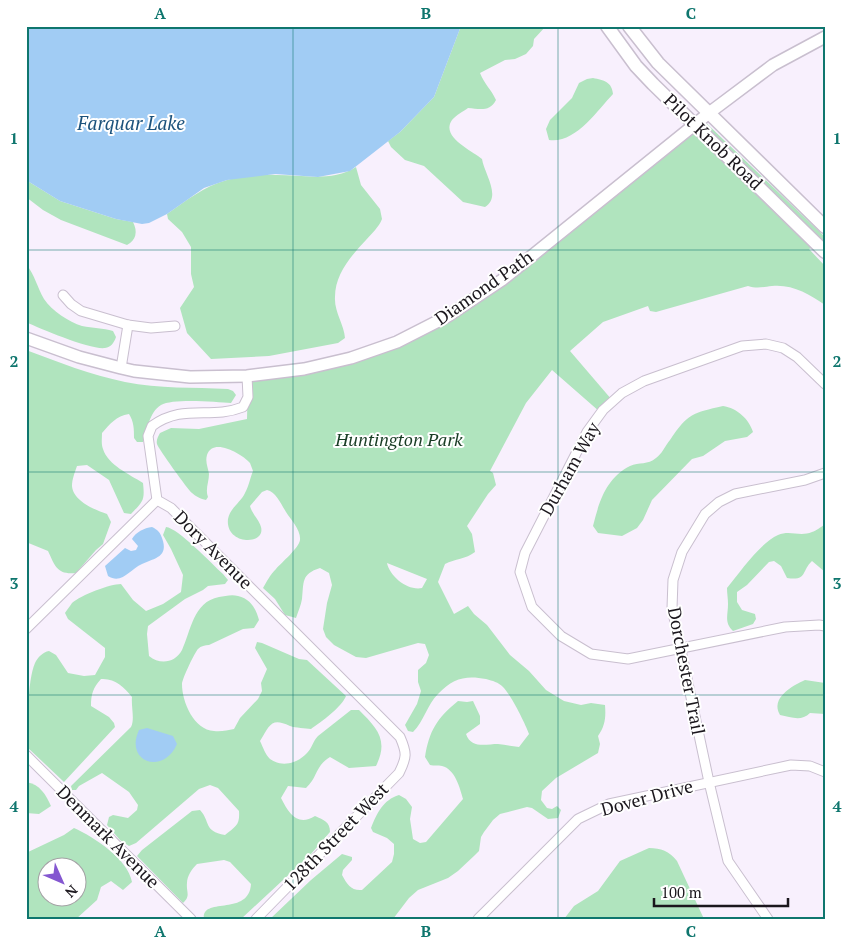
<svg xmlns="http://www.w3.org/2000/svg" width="851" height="945" font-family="'PT Serif',serif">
	<rect width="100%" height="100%" fill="#f8f0fd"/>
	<g fill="#b0e4be" fill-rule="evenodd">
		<path d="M461,26H546L534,39L533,46L526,54L515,59L505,60L480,73C485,85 491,89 496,100C490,112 480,109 468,108C464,111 456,115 452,120C440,137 473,151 482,159C484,173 502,197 485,207L463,202L424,166L405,160L391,147L388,141L400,132L434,97Z"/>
		<path d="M593,78C604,80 612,82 613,94C597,111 575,144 549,140L546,129L550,120L572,98L579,83L587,79Z"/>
		<path d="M702,119L825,237V244L809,249L825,266V305C809,294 792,284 772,286C763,287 757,289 748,286L656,312L650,311L648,306L603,322L570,351L612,400L600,412L552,370L526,403L490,471L493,473L496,485L488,494L467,526L472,534L475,552C466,559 455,559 445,564L438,582L454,614L468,606L474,614L487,625L510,655L529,671L546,690L564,701L581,705L591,703L605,705C606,718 605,726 598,736L600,744L598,753L556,778L542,791L541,800L547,808L552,809L557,806L561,810L558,818L548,819L532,808L527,807L500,814L493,820L484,832L481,837L479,851L475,855L458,871L448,878L418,890L409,898L393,919H270L311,880L342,854L352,857V860L343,870L342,875C347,884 351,891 362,890L392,862L394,854V844L387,838L373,832L371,828C377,813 383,800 399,795L406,799L412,807L410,819L413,839L420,843L426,842L463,799C460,788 455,769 442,766C438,765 434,766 430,765L425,757C429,731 437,718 458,701L467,702L473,701L480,716V724L466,734C471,749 486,744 498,744C505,745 512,746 519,747L529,734C525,723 511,695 503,687C498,682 493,681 486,679C466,675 453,678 438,694C427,705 424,721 413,732L408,731L405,725L417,704L421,691L418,682V670L426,663L429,655L425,644L418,643L366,658L356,657L334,645L326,637L323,629L327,603L332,585L329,573L320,568C301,574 304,582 302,599C301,605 298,612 296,618L285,615L275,599L263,588C267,581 270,575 276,569C282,562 299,548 300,540C301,530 291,520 286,512C281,504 276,492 267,490L262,492L250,506C252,514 260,521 261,527C266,546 225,545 228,519C230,508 241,502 245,493C249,486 250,478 253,471C252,468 251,466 250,463C242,454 213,437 207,455C205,462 208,467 209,474C209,482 205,489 208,497L206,500C201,499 195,496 192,493C188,490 158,448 157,444C156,440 158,437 160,433L171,428L199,429L247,419L248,377L378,347L457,309ZM387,563L427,579L422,588C408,591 390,577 387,563Z"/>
		<path d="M356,167L361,185L380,209L382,219C379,227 372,233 366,240C351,256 335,274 335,297C334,312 344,324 345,338L338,343L269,356L211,359L187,333L180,308L194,287L191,274V247L182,232L168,219L167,214C186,201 204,186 227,180C242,175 261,174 277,175C302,175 333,182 356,167Z"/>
		<path d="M26,180L60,201L116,219L133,222C138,232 136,240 127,245L61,220L43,210L26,197Z"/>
		<path d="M26,264C35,275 37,287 44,299C52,311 69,322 82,326C93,328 103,328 113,331L116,337C114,343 111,347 105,348C91,350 41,329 26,322Z"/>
		<path d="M26,350C58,362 91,375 125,382C160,389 193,387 228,389L233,391L236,395L231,403C217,402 173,398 161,405C149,412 147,431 143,442H137L134,438C134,429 134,422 129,414C116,416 110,424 102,433C102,438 101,444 103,449C108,465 129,474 143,483C145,501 143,501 131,514L124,513L109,480L87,465L77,466C75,472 72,479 72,486C73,501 95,510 107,514L111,522L103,544L96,550L76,573C57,575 55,566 48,551L26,542Z"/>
		<path d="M723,406C737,408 749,419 753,432L747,437L725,441L703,456L692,459L652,500L643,520L637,528L622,536L598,533L593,526C599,502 606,478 630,466C639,462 648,465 656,458C662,454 665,446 670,440C688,413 693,413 723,406Z"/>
		<path d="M825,524V572L812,561C801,571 808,581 787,578L781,566L774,561L769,562L747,585L737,592V602L742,610L755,614L756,619L753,624L733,631C724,623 728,615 728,604C728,599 727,593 727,588C740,572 760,543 778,535C790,530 800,537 812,532C816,531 821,527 825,524Z"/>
		<path d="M166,527C178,528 212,564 223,574L228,580L225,584L208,586L203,590L185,599L148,626L147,634L149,656C160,665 175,663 182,650C191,631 193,602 219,597C225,596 232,594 238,596C251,599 256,609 259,620L254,628L243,629L209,645C205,645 201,646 198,649C195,652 182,679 182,684C182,702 194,730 214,731C221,732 228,730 234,729L240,718L258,699L262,691L261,683L267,669L255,648L257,642L262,643L299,659L307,660L346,696C342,707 321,722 311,729C305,728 296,728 290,726C271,717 270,725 260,741C263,747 265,754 270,759C282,768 298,763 307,753C312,748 313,741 318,736L351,710H359C377,728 389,740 376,766L349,768L330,757C315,766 318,777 306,788L288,786L281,798C289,814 298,827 315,816C324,820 330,822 330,832L311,854L241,919H204C201,896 249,917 251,884L230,862L224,860L197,864C192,869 187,876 187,883C186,892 191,896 183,903L137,856L142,850L192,811L200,810C211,822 203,831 225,835C236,826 240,825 239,811L218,788L210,785L199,789L136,843L129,846L120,840L107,825L109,817L113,815L128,818L137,810L138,805L129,792L102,773L79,786L76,790H72L71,786L131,727C135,719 131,707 132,697C124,687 115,678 101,679C93,688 91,694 91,706L109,717L114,723L115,727L64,782L27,747C28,726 27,681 35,663C38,657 43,652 49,651L56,655L68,673L84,676L95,675L105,657V648L68,619L65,613C67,610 70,606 72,603C81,595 110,584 121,584L133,600L146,611L163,604L181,592L183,575L171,549L163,535Z"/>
		<path d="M805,680L825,683V714L810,713C801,722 791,717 780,715C770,698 792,686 805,680Z"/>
		<path d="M26,782C40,784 46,795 51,806L39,814L26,813Z"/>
		<path d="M74,828C94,837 128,859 132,882L123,890L111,881L101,887L97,900L76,919H26V853L64,835ZM48,868H78V898H48Z"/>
		<path d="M649,848C661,848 669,851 677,861L704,919H564L574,906L598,891L620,861Z"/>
	</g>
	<g fill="#a1ccf4">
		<polygon points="26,26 461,26 434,97 400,132 350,171 318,177 275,174 227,180 204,188 167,214 149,223 142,224 116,219 60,201 26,180"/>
		<path d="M152,527C158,530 160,532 162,538C169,557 155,558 142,564C130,569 122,585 108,576L105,566L125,548L131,551L136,550L138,546L132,539C136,532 144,528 152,527Z"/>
		<path d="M147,728L173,736L177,744C163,776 124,762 139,730Z"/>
	</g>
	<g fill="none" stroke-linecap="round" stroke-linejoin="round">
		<defs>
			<g id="minor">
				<polyline points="63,295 71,304 81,311 128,325 151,328 175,326"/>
				<polyline points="121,368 128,325"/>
				<path d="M247,376L248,397L243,407C210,420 184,403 152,426L148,436L157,500L171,508L400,737C407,753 407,757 399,773L256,919"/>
				<polyline points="825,384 797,357 783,348 766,344 742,346 644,381 622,393 603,410 587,432 525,553 520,572 532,607 561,636 591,654 628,659 785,627 819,625 825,626"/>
				<polyline points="26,629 157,500"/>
				<polyline points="26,755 191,919"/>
				<polyline points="478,919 578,819 609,804 791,765 810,766 825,772"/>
				<polyline points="768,919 728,861 709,782 672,608 673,580 682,552 705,514 719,502 735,494 805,480 825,473"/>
			</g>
			<polyline id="tertiary" points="26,338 79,357 121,368 134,371 190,377 247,376 304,369 351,358 397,342 448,316 502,280 709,113 773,65 825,37"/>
			<g id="secondary">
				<polyline points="607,26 636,66 653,84 825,252"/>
				<polyline points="629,26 658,63 825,227"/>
			</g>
		</defs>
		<use href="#minor" stroke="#c9bfcf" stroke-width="11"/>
		<use href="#tertiary" stroke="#c9bfcf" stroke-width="14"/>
		<use href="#secondary" stroke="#c9bfcf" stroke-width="15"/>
		<use href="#minor" stroke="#fff" stroke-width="9"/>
		<use href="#tertiary" stroke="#fff" stroke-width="11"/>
		<use href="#secondary" stroke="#fff" stroke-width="12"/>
	</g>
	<path fill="none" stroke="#0f766e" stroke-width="1" stroke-opacity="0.55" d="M293,26V919M558,26V919M26,250H825M26,472H825M26,695H825"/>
	<g text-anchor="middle" stroke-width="4" stroke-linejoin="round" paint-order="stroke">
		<g font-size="18" fill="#1b171d" stroke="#fff">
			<text transform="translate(713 142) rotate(44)" y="6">Pilot Knob Road</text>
			<text transform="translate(484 288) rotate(-35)" y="6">Diamond Path</text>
			<text transform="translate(570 469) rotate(-61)" y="6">Durham Way</text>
			<text transform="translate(213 550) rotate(45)" y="6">Dory Avenue</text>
			<text transform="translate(686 671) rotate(79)" y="6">Dorchester Trail</text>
			<text transform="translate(647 798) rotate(-15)" y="6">Dover Drive</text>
			<text transform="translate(108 837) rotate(45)" y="6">Denmark Avenue</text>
			<text transform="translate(336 837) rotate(-46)" y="6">128th Street West</text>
		</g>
		<g font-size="18" font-style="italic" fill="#183c24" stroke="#fff">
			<text x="399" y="446">Huntington Park</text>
		</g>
		<g font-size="19" font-style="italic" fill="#1b527c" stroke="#fff">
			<text x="131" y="130">Farquar Lake</text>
		</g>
	</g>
	<rect width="851" height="945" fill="none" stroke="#ffffff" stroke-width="55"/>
	<g transform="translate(62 882) rotate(135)"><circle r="24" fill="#ffffff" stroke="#a4a2a5"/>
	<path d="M0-4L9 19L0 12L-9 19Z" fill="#8457d0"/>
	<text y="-8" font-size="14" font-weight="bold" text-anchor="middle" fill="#1b171d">N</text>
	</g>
	<path d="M654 898v8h134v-8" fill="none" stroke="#1b171d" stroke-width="2.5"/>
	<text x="661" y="898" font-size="15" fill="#1b171d" stroke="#ffffff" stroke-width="4" paint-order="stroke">100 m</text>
	<rect x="28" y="28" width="796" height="890" fill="none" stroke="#0f766e" stroke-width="2"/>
	<g font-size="16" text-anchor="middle" font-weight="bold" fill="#0f766e">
		<text x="160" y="19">A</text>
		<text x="426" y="19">B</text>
		<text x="691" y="19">C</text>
		<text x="14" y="144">1</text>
		<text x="837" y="144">1</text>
		<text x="14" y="367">2</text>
		<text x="837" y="367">2</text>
		<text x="14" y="589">3</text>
		<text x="837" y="589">3</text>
		<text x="14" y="812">4</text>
		<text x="837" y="812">4</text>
		<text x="160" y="937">A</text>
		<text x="426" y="937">B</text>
		<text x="691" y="937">C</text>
	</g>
</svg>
